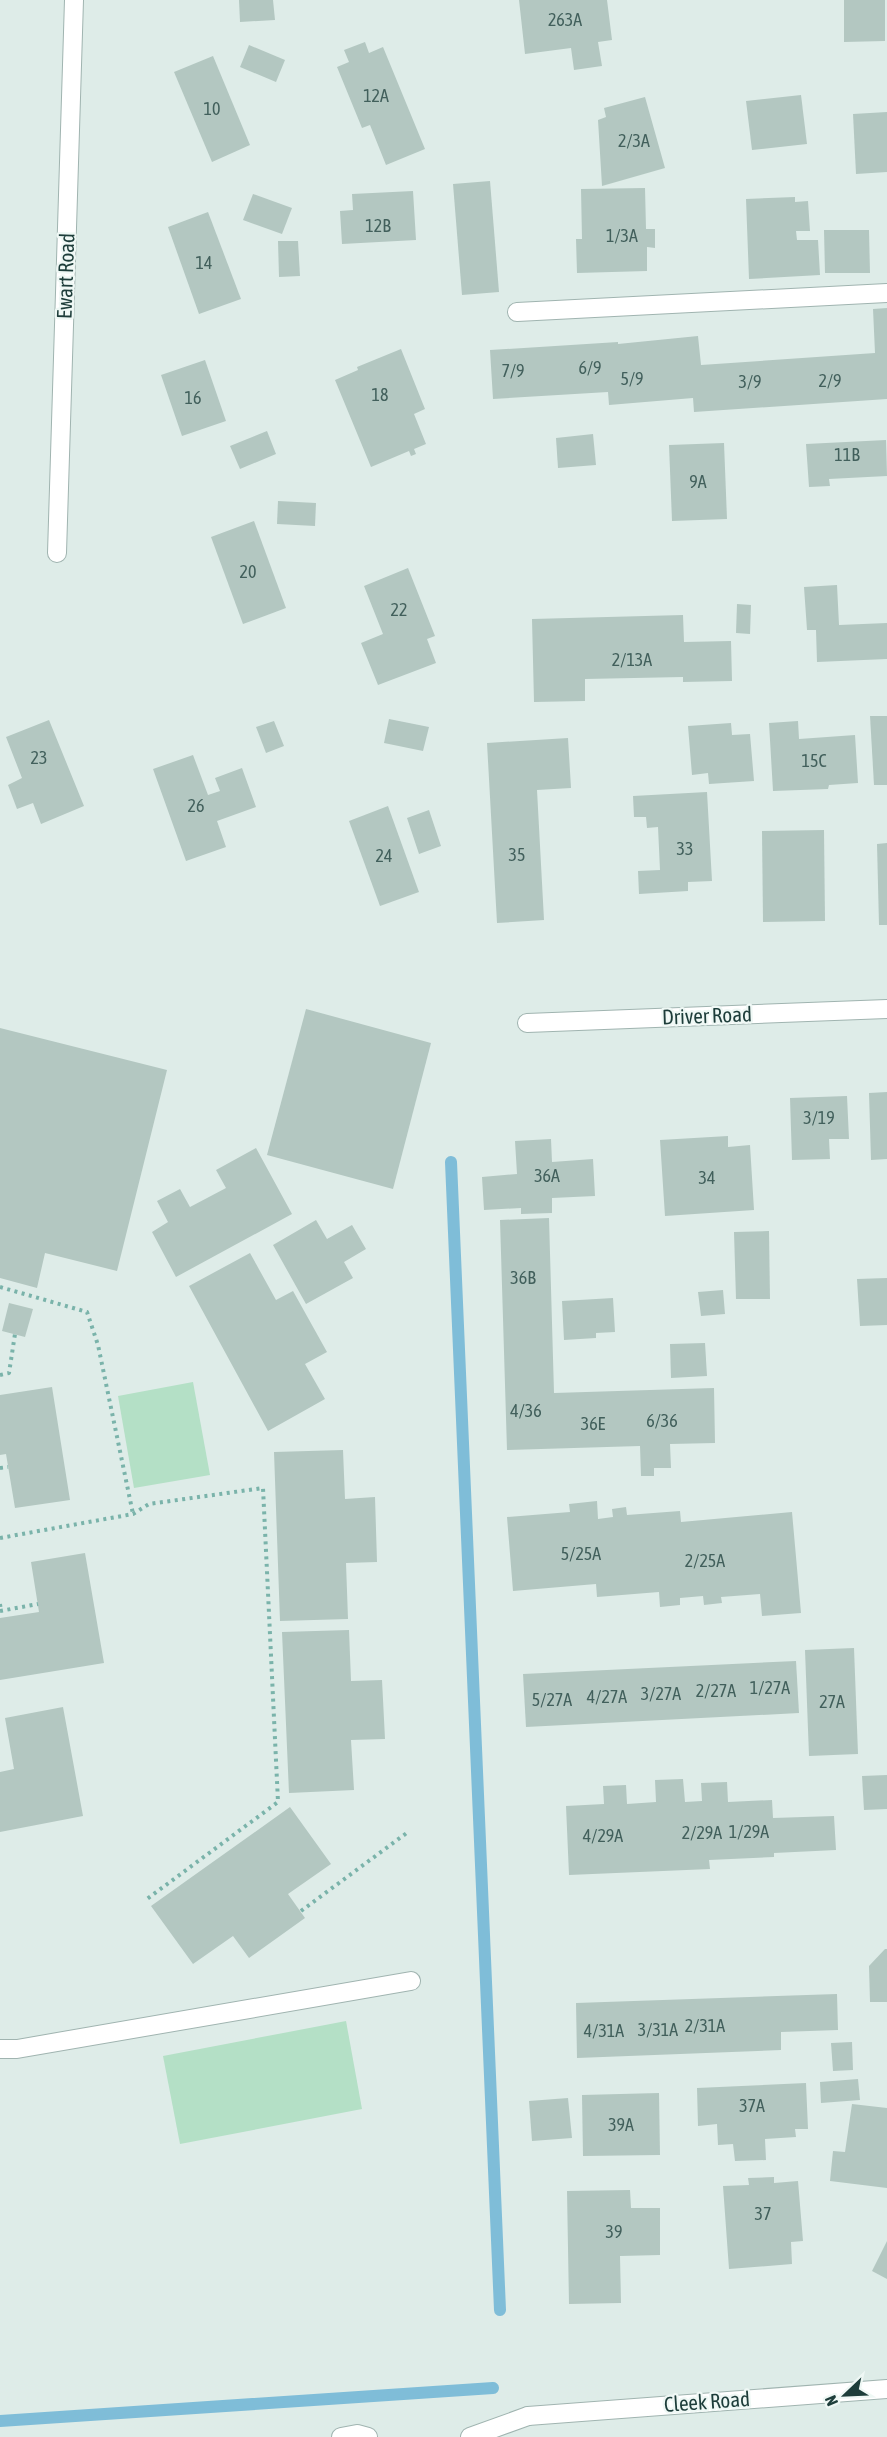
<svg xmlns="http://www.w3.org/2000/svg" width="887" height="2437" font-family="'Asap Condensed',sans-serif">
	<rect width="100%" height="100%" fill="#deece8"/>
	<g fill="#b4e0c6">
		<polygon points="193,1382 210,1475 134,1488 118,1396"/>
		<polygon points="346,2021 362,2109 180,2144 163,2056"/>
	</g>
	<g fill="none" stroke-linecap="round" stroke-linejoin="round">
		<g stroke="#7fbdd8" stroke-width="12">
			<polyline points="451,1162 500,2310"/>
			<polyline points="0,2421 493,2388"/>
		</g>
	</g>
	<g fill="#b3c7c1">
		<polygon points="239,0 273,0 275,20 240,22"/>
		<polygon points="519,0 607,0 612,40 598,42 602,66 574,70 571,48 525,54"/>
		<polygon points="844,0 885,0 885,41 844,42"/>
		<polygon points="365,42 369,53 383,47 425,149 386,165 370,125 362,128 337,67 349,62 344,50"/>
		<polygon points="249,45 285,60 276,82 240,67"/>
		<polygon points="213,56 250,145 212,162 174,72"/>
		<polygon points="801,95 807,144 752,150 746,101"/>
		<polygon points="645,97 665,168 602,186 598,120 606,117 604,108"/>
		<polygon points="887,112 887,172 856,174 853,114"/>
		<polygon points="490,181 499,292 462,295 453,184"/>
		<polygon points="645,188 646,229 655,229 655,248 647,247 647,271 577,273 576,239 582,239 581,189"/>
		<polygon points="413,191 416,240 342,244 340,211 353,210 352,194"/>
		<polygon points="253,194 292,208 282,234 243,220"/>
		<polygon points="795,197 795,202 808,201 810,231 796,231 797,240 818,240 820,275 749,279 746,199"/>
		<polygon points="208,212 241,299 199,314 168,227"/>
		<polygon points="824,230 869,230 870,273 825,273"/>
		<polygon points="278,241 298,241 300,276 279,277"/>
		<polygon points="887,308 887,399 694,412 693,398 609,405 608,392 493,399 490,350 618,342 618,344 698,336 701,365 875,353 873,309"/>
		<polygon points="401,349 425,409 414,414 426,444 414,449 416,454 411,456 409,451 371,467 335,380 358,370 357,367"/>
		<polygon points="205,360 226,421 182,436 161,375"/>
		<polygon points="267,431 276,454 240,469 230,446"/>
		<polygon points="593,434 596,465 558,468 556,438"/>
		<polygon points="886,440 887,476 829,479 830,486 809,487 806,444"/>
		<polygon points="724,443 727,519 672,521 669,445"/>
		<polygon points="278,501 316,503 315,526 277,524"/>
		<polygon points="254,521 286,608 243,624 211,537"/>
		<polygon points="408,568 435,636 427,639 436,663 378,685 361,643 383,634 364,586"/>
		<polygon points="837,585 839,625 887,623 887,659 817,662 816,630 807,630 804,587"/>
		<polygon points="737,604 751,605 750,634 736,633"/>
		<polygon points="683,615 684,642 731,641 732,681 683,682 683,677 585,679 585,701 534,702 532,619"/>
		<polygon points="870,716 887,716 887,785 874,785"/>
		<polygon points="389,719 429,727 423,751 384,743"/>
		<polygon points="49,720 84,806 41,824 33,803 17,809 8,785 22,778 6,737"/>
		<polygon points="274,721 284,746 266,753 256,727"/>
		<polygon points="798,721 799,739 855,735 858,783 829,785 828,789 773,791 769,723"/>
		<polygon points="731,723 732,735 750,734 754,781 709,784 708,773 692,775 688,726"/>
		<polygon points="568,738 571,788 537,790 544,920 497,923 487,743"/>
		<polygon points="193,755 208,795 220,791 215,778 242,768 256,807 217,821 226,847 186,861 153,769"/>
		<polygon points="707,792 712,881 688,882 688,891 639,894 638,871 660,870 658,827 647,828 646,817 634,817 633,796"/>
		<polygon points="388,806 419,892 380,906 349,821"/>
		<polygon points="429,810 441,846 419,854 407,818"/>
		<polygon points="824,830 825,921 763,922 762,831"/>
		<polygon points="887,843 887,925 879,925 877,844"/>
		<polygon points="306,1009 431,1043 393,1189 267,1155"/>
		<polygon points="0,1028 167,1070 117,1271 45,1253 37,1288 0,1278"/>
		<polygon points="887,1092 887,1159 871,1160 869,1093"/>
		<polygon points="847,1096 849,1139 829,1139 830,1159 792,1160 790,1098"/>
		<polygon points="728,1136 728,1147 750,1145 754,1210 665,1216 660,1140"/>
		<polygon points="551,1139 552,1162 593,1159 595,1196 552,1198 552,1213 521,1214 521,1208 484,1210 482,1177 517,1174 515,1141"/>
		<polygon points="256,1148 292,1214 176,1277 152,1232 168,1222 157,1201 180,1189 190,1207 226,1188 216,1170"/>
		<polygon points="549,1218 554,1393 714,1388 715,1443 670,1444 671,1468 654,1468 654,1476 641,1476 640,1446 507,1450 500,1220"/>
		<polygon points="316,1220 327,1239 352,1225 366,1249 344,1262 353,1278 306,1304 273,1245"/>
		<polygon points="769,1231 770,1299 736,1299 734,1232"/>
		<polygon points="250,1253 276,1300 293,1291 327,1352 305,1364 325,1399 268,1431 189,1286"/>
		<polygon points="887,1278 887,1325 860,1326 857,1279"/>
		<polygon points="723,1290 725,1314 701,1316 698,1292"/>
		<polygon points="613,1298 615,1332 596,1333 596,1338 564,1340 562,1301"/>
		<polygon points="9,1303 33,1309 25,1337 2,1331"/>
		<polygon points="705,1343 707,1376 671,1378 670,1344"/>
		<polygon points="52,1387 70,1500 15,1508 6,1454 0,1455 0,1395"/>
		<polygon points="343,1450 345,1499 375,1497 377,1562 346,1563 348,1619 280,1621 274,1452"/>
		<polygon points="597,1501 598,1519 613,1517 612,1509 626,1507 627,1515 680,1511 681,1522 792,1512 801,1613 762,1616 760,1594 721,1597 722,1603 704,1605 703,1596 680,1598 680,1605 660,1607 659,1592 597,1597 596,1584 513,1591 507,1517 570,1512 569,1504"/>
		<polygon points="85,1553 104,1663 0,1680 0,1618 39,1612 31,1562"/>
		<polygon points="349,1630 351,1681 382,1680 385,1739 351,1740 354,1790 289,1793 282,1632"/>
		<polygon points="854,1648 858,1754 809,1756 805,1650"/>
		<polygon points="796,1661 799,1713 526,1727 523,1674"/>
		<polygon points="63,1707 83,1816 0,1832 0,1772 14,1769 5,1718"/>
		<polygon points="887,1775 887,1809 864,1810 862,1776"/>
		<polygon points="683,1779 685,1802 702,1801 701,1783 727,1782 728,1802 772,1800 773,1818 834,1816 836,1850 774,1853 774,1857 709,1860 710,1869 569,1875 566,1806 604,1804 603,1786 626,1785 627,1804 656,1802 655,1780"/>
		<polygon points="290,1807 331,1864 288,1894 305,1918 249,1958 233,1936 193,1964 151,1906"/>
		<polygon points="885,1949 887,1949 887,2002 870,2002 869,1966"/>
		<polygon points="837,1994 838,2030 781,2032 781,2050 577,2058 576,2003"/>
		<polygon points="852,2042 853,2070 833,2071 831,2043"/>
		<polygon points="858,2079 860,2100 821,2103 820,2082"/>
		<polygon points="806,2083 808,2129 795,2129 796,2137 765,2139 766,2160 735,2161 733,2144 718,2145 717,2124 698,2126 697,2088"/>
		<polygon points="659,2093 660,2155 583,2156 582,2095"/>
		<polygon points="568,2098 572,2138 532,2141 529,2101"/>
		<polygon points="852,2104 887,2108 887,2188 830,2181 833,2151 845,2152"/>
		<polygon points="774,2177 774,2183 798,2181 803,2241 791,2242 792,2264 729,2269 723,2186 749,2185 748,2178"/>
		<polygon points="630,2190 631,2208 660,2208 660,2255 620,2256 621,2303 569,2304 567,2191"/>
		<polygon points="887,2241 887,2279 872,2271"/>
	</g>
	<g fill="none" stroke-linecap="round" stroke-linejoin="round">
		<defs>
			<g id="service">
				<polyline points="517,312 887,293"/>
				<polyline points="0,2049 17,2049 411,1981"/>
				<polyline points="341,2437 357,2434 368,2437"/>
				<polyline points="470,2437 528,2416"/>
			</g>
			<g id="minor">
				<polyline points="57,553 74,0"/>
				<polyline points="527,1023 887,1009"/>
				<polyline points="528,2416 887,2389"/>
			</g>
		</defs>
		<use href="#service" stroke="#a0b4b0" stroke-width="20"/>
		<use href="#minor" stroke="#a0b4b0" stroke-width="20"/>
		<g stroke="#7ab3aa" stroke-width="4" stroke-dasharray="3 4.5" stroke-linecap="butt">
			<polyline points="0,1287 87,1312 98,1345 133,1514"/>
			<polyline points="0,1375 9,1373 15,1334"/>
			<polyline points="0,1468 8,1467"/>
			<polyline points="0,1538 133,1514 149,1504 263,1488 278,1802 147,1899"/>
			<polyline points="0,1604 1,1611"/>
			<polyline points="0,1611 38,1604"/>
			<polyline points="301,1911 408,1832"/>
		</g>
		<use href="#service" stroke="#fff" stroke-width="18"/>
		<use href="#minor" stroke="#fff" stroke-width="18"/>
	</g>
	<g text-anchor="middle" stroke-width="4.5" stroke-linejoin="round" paint-order="stroke">
		<g font-size="18" fill="#42605c">
			<text x="565" y="26">263A</text>
			<text x="376" y="102">12A</text>
			<text x="212" y="115">10</text>
			<text x="634" y="147">2/3A</text>
			<text x="378" y="232">12B</text>
			<text x="622" y="242">1/3A</text>
			<text x="204" y="269">14</text>
			<text x="590" y="374">6/9</text>
			<text x="513" y="377">7/9</text>
			<text x="632" y="385">5/9</text>
			<text x="830" y="387">2/9</text>
			<text x="750" y="388">3/9</text>
			<text x="380" y="401">18</text>
			<text x="193" y="404">16</text>
			<text x="847" y="461">11B</text>
			<text x="698" y="488">9A</text>
			<text x="248" y="578">20</text>
			<text x="399" y="616">22</text>
			<text x="632" y="666">2/13A</text>
			<text x="39" y="764">23</text>
			<text x="814" y="767">15C</text>
			<text x="196" y="812">26</text>
			<text x="685" y="855">33</text>
			<text x="517" y="861">35</text>
			<text x="384" y="862">24</text>
			<text x="819" y="1124">3/19</text>
			<text x="547" y="1182">36A</text>
			<text x="707" y="1184">34</text>
			<text x="523" y="1284">36B</text>
			<text x="526" y="1417">4/36</text>
			<text x="662" y="1427">6/36</text>
			<text x="593" y="1430">36E</text>
			<text x="581" y="1560">5/25A</text>
			<text x="705" y="1567">2/25A</text>
			<text x="770" y="1694">1/27A</text>
			<text x="716" y="1697">2/27A</text>
			<text x="661" y="1700">3/27A</text>
			<text x="607" y="1703">4/27A</text>
			<text x="552" y="1706">5/27A</text>
			<text x="832" y="1708">27A</text>
			<text x="749" y="1838">1/29A</text>
			<text x="702" y="1839">2/29A</text>
			<text x="603" y="1842">4/29A</text>
			<text x="705" y="2032">2/31A</text>
			<text x="658" y="2036">3/31A</text>
			<text x="604" y="2037">4/31A</text>
			<text x="752" y="2112">37A</text>
			<text x="621" y="2131">39A</text>
			<text x="763" y="2220">37</text>
			<text x="614" y="2238">39</text>
		</g>
		<g font-size="21" fill="#1d3d3a" stroke="#eff8f5">
			<text transform="translate(66 276) rotate(-88)" y="7">Ewart Road</text>
			<text transform="translate(707 1016) rotate(-2)" y="7">Driver Road</text>
			<text transform="translate(707 2402) rotate(-4)" y="7">Cleek Road</text>
		</g>
	</g>
	<g transform="translate(845 2395) rotate(247)" stroke="#eff8f5" stroke-width="4.5" paint-order="stroke">
	<path d="M0-4.5L10 22L0 15L-10 22Z" fill="#1d3d3a"/>
	<text y="-9" font-size="16" font-weight="bold" text-anchor="middle" fill="#1d3d3a">N</text>
	</g>
</svg>
